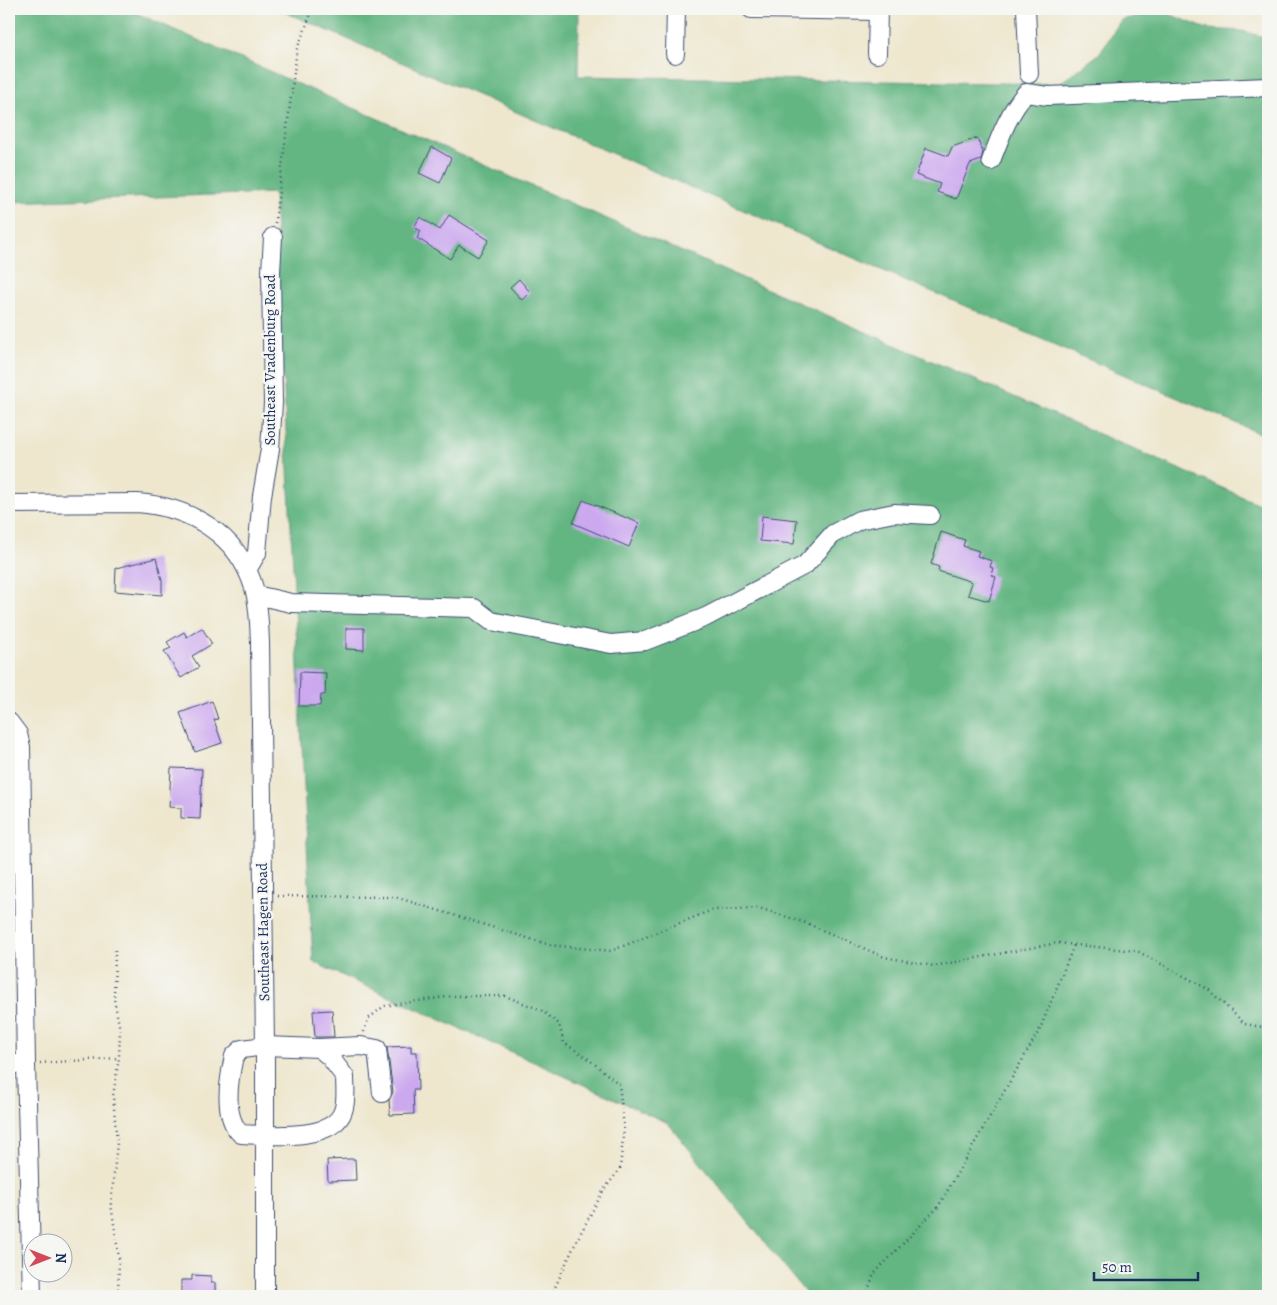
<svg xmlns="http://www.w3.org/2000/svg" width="1277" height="1305" font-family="Alegreya,serif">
	<rect width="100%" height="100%" fill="#f6f6f2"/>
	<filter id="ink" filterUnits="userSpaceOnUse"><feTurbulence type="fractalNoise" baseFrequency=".02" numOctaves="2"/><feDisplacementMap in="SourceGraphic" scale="10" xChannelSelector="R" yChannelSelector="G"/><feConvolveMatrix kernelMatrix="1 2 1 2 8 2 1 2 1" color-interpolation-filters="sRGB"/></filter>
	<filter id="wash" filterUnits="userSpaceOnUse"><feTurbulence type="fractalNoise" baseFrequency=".0096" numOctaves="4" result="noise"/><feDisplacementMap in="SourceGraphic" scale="20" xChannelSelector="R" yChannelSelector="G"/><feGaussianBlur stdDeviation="1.12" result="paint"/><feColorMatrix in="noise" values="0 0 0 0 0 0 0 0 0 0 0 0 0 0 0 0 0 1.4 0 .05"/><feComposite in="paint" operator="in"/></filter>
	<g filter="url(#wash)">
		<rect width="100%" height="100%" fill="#eee7ce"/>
		<g fill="#63b682" stroke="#3f7270">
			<polygon points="9,9 127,9 1268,508 1268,1296 808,1296 668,1123 313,962 274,193 9,202"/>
			<polygon points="278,9 579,9 578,76 1059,84 1099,54 1121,20 1161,11 1207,29 1242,31 1261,36 1268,45 1268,437"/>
		</g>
		<g id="blocks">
			<g fill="#cca9ef">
				<polygon points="977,138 983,152 981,160 970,164 956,199 937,192 940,184 916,175 926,148 948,156 952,147"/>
				<polygon points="432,147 451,158 440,183 419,173"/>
				<polygon points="449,215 489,240 478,257 459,245 450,259 417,238 421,231 414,227 420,217 440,230"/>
				<polygon points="519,279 530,292 522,300 510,287"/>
				<polygon points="583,500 639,523 629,547 573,523"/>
				<polygon points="762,516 797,520 794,544 760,541"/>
				<polygon points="941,532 965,540 963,546 979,551 977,556 992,561 990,567 993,568 991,575 996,577 989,601 968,595 972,582 938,571 939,567 931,564"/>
				<polygon points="156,558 162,580 162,595 115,591 116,568"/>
				<polygon points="202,628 212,644 192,656 199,667 181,678 164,651 171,648 167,642 184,632 187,637"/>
				<polygon points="346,628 364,628 364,650 346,649"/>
				<polygon points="300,672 326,673 325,695 321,695 320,706 299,706"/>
				<polygon points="212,701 218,719 214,720 222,743 195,752 180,713"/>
				<polygon points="171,768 202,769 200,819 181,818 181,808 169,807"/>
				<polygon points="332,1010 334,1037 315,1037 313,1011"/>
				<polygon points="411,1046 411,1052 417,1052 418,1090 413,1090 414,1114 390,1115 389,1100 393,1092 387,1047"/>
				<polygon points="350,1159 355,1159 356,1180 328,1181 327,1160"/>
				<polygon points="192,1275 211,1276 211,1283 215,1283 215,1296 181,1296 181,1280 192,1280"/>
			</g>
		</g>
	</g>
	<g filter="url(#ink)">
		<use href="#blocks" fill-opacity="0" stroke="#3b4b6f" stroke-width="1"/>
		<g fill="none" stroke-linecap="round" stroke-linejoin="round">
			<defs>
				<g id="minor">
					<polyline points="751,9 878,11"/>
					<polyline points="1026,9 1029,74"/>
					<polyline points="675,54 676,9"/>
					<polyline points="877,54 878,9"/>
					<path d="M991,161C1000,137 1009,112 1026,93L1048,96L1268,87"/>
					<path d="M9,504L137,503C190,507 238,534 254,588C259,605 259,624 260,642L265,1046V1296"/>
					<polyline points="247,570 257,553 262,496 270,449 273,403 271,272 273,237"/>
					<polyline points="256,595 291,603 474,608 491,621 611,644 645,641 706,617 805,565 833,534 859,520 894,513 930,515"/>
					<polyline points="9,722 18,734 21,747 26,1064 32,1296"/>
					<path d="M265,1046L319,1048L330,1057L345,1077C345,1087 347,1101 343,1111C333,1142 268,1135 241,1134C222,1116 229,1079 234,1056L242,1049Z"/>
					<polyline points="319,1048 361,1046 377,1049 382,1093"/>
					<polyline points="9,1064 26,1064"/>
				</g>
			</defs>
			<use href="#minor" stroke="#3b4b6f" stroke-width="20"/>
			<g stroke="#3b4b6f" stroke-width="2.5" stroke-dasharray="1 4" stroke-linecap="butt">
				<polyline points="275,223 297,49 313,9"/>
				<polyline points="277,896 395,897 550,945 611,951 712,910 759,908 806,923 884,957 934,966 1057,943 1137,951 1208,989 1245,1024 1268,1028"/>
				<polyline points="115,950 114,999 120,1030 119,1058 113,1096 117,1143 111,1204 119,1258 118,1296"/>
				<polyline points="364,1032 368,1019 384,1006 453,996 505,996 541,1010 559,1024 564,1043 586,1057 619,1084 624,1127 620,1169 603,1191 576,1242 551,1296"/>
				<polyline points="40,1063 119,1058"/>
				<polyline points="866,1296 874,1274 938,1207 1040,1029 1074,945"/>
			</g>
			<use href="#minor" stroke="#fff" stroke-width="18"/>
		</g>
	</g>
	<g text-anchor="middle" stroke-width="4.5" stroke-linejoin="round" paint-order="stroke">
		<g font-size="15" fill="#1b2f5e" stroke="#f6f6f2">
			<text transform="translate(270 360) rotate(-90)" y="5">Southeast Vradenburg Road</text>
			<text transform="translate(263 932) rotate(-91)" y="5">Southeast Hagen Road</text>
		</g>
	</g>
	<rect width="1277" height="1305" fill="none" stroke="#f6f6f2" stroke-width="30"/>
	<g transform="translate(48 1258) rotate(90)"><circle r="24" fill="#f6f6f2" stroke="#9ea6b7"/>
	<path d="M0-4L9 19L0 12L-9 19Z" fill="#d1495b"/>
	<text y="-8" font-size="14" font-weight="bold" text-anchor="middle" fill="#1b2f5e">N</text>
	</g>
	<path d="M1094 1272v8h104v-8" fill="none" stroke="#1b2f5e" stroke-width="2.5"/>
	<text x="1102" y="1272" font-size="15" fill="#1b2f5e" stroke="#f6f6f2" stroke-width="4" paint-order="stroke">50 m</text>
</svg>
